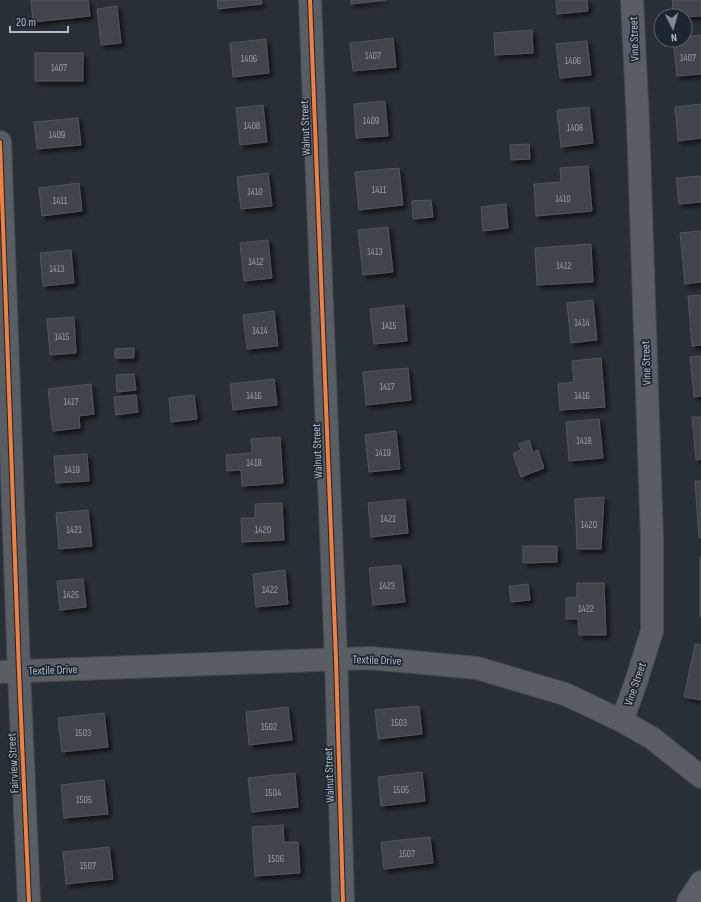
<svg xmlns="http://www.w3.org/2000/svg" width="701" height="902" font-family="'Sofia Sans Condensed',sans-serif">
	<defs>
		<filter id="shadow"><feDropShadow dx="3.5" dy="3.5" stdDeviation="2" flood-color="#0009"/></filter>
	</defs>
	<rect width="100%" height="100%" fill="#292f36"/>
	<g fill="#40454b" stroke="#51565e" filter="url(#shadow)">
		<polygon points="31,0 88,0 90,16 33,22"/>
		<polygon points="217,0 261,0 262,4 218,9"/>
		<polygon points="351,0 386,0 351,4"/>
		<polygon points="556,0 587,0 588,11 557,14"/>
		<polygon points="672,0 701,0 701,16 685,17 685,16 674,16"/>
		<polygon points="117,6 121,43 101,45 97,9"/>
		<polygon points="532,30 533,53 495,55 494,33"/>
		<polygon points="701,35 701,74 677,76 673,40 685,40 685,37"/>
		<polygon points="393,38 396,67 353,71 350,43"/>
		<polygon points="266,39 269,73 233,77 230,43"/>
		<polygon points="587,41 591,75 560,78 556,44"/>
		<rect x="35" y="53" width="48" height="28"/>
		<polygon points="385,101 388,136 356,138 354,104"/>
		<polygon points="701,104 701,138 678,141 675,107"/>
		<polygon points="263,105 267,142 240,145 236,108"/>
		<polygon points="589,107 593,143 561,147 557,110"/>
		<polygon points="78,118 81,145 37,149 34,122"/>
		<polygon points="529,144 530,159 511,160 510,145"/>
		<polygon points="588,166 592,211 536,216 534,184 561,182 560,168"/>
		<polygon points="399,168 403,205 359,210 355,172"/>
		<polygon points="268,173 272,206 241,209 237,177"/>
		<polygon points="701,176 701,202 679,204 676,178"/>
		<polygon points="79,183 82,211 42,216 39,188"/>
		<polygon points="431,200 433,217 413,219 412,201"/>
		<polygon points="506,204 508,228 483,231 481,207"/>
		<polygon points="388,227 393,272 363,275 358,230"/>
		<polygon points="701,231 701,282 685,284 680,233"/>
		<polygon points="268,240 272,278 244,281 240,243"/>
		<polygon points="591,244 593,282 537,285 535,248"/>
		<polygon points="71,250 74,283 43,286 40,253"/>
		<polygon points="701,295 701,345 692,346 688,296"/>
		<polygon points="593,300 597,340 571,343 567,303"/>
		<polygon points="404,305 407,341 374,344 370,309"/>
		<polygon points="274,311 278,346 247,349 243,315"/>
		<polygon points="74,317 76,353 50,355 47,319"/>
		<polygon points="134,348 134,358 115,358 115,349"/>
		<polygon points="701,356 701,396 694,397 690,357"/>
		<polygon points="601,358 605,407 560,410 558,384 574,382 572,361"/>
		<polygon points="408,368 411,400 366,405 363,372"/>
		<polygon points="134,374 136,390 117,392 116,375"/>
		<polygon points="274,379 277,405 233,410 230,384"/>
		<polygon points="91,384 94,414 79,416 80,428 53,431 48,389"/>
		<polygon points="136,395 138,412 116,415 114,397"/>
		<polygon points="194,395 197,419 171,422 169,398"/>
		<polygon points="692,417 701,417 701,459 696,460"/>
		<polygon points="599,419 603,458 569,461 566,422"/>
		<polygon points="396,431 400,469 369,472 365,435"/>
		<polygon points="280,437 283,483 242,486 241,470 227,471 226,455 252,453 251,439"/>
		<polygon points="529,440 533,452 538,450 544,468 521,477 513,454 521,450 519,444"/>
		<polygon points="87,454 89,481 56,483 54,456"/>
		<polygon points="695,481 701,481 701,538 699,538"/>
		<polygon points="604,497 601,549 577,549 575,499"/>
		<polygon points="405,499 408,533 371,537 368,503"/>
		<polygon points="282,503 284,540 242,542 241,518 255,518 255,504"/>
		<polygon points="88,510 92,546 59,549 56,513"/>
		<polygon points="523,546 557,546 557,562 523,563"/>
		<rect x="700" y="557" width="1" height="60"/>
		<polygon points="401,565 405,602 373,605 369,568"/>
		<polygon points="285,570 288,604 256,607 253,574"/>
		<polygon points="83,579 86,607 60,610 57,581"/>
		<polygon points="577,583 604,583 606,635 579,635 578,619 566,619 566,598 577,597"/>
		<polygon points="528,584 530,600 511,602 509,586"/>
		<polygon points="695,644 701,645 701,700 684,697"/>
		<polygon points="419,706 422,734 378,739 375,710"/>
		<polygon points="288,707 292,740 249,745 246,712"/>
		<polygon points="104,713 108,747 62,752 58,718"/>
		<polygon points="422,772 425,801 381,806 378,777"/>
		<polygon points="295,773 298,807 252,812 248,778"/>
		<polygon points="104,780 108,814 64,818 61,785"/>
		<polygon points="283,825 284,842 298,842 300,873 255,876 252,827"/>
		<polygon points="430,837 433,863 384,869 381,842"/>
		<polygon points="109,847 113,879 66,884 63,852"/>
	</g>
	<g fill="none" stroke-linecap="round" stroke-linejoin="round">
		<defs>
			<g id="minor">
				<polyline points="310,0 336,659 343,902"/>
				<polyline points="0,142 19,672 29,902"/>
				<polyline points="0,672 370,658 477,668 565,694 622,721 652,738 701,777"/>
				<polyline points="622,721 636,682 652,631 652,540 638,123 632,0"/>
			</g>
			<polyline id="major" points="688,902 701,882"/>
		</defs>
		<use href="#minor" stroke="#474b51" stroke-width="24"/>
		<use href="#major" stroke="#464b53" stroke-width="24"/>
		<use href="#minor" stroke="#595d64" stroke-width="22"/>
		<use href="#major" stroke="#5b6066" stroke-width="22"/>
		<defs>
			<g id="cycleway">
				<polyline points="310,0 336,659 343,902"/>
				<polyline points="0,142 19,672 29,902"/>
			</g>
		</defs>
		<use href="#cycleway" stroke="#1c2631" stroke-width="6"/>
		<use href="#cycleway" stroke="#f27e40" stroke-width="4"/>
	</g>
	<g text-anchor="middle" stroke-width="3.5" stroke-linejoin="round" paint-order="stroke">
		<g font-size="10" fill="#969ea9">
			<text x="373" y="59">1407</text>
			<text x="688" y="61">1407</text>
			<text x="249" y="62">1406</text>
			<text x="573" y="64">1406</text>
			<text x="59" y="71">1407</text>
			<text x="371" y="124">1409</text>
			<text x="252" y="129">1408</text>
			<text x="575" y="131">1408</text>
			<text x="57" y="138">1409</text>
			<text x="379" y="193">1411</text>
			<text x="255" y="195">1410</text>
			<text x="563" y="202">1410</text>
			<text x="60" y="204">1411</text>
			<text x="375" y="255">1413</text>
			<text x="256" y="265">1412</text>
			<text x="564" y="269">1412</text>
			<text x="57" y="272">1413</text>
			<text x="582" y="326">1414</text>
			<text x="389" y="329">1415</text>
			<text x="260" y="334">1414</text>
			<text x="62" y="340">1415</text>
			<text x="387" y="390">1417</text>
			<text x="254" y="399">1416</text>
			<text x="582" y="399">1416</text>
			<text x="71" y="405">1417</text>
			<text x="584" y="444">1418</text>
			<text x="383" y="456">1419</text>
			<text x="254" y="466">1418</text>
			<text x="72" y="473">1419</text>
			<text x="388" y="522">1421</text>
			<text x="589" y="528">1420</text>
			<text x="74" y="533">1421</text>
			<text x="263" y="533">1420</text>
			<text x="387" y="589">1423</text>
			<text x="270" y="593">1422</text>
			<text x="71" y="598">1425</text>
			<text x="586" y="612">1422</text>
			<text x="399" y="726">1503</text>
			<text x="269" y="730">1502</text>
			<text x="83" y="736">1503</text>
			<text x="401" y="793">1505</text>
			<text x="273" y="796">1504</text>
			<text x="84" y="803">1505</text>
			<text x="407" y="857">1507</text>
			<text x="276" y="862">1506</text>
			<text x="88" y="869">1507</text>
		</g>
		<g font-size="12" fill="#b2bbc8" stroke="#1c2631">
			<text transform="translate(634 39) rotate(-92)" y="4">Vine Street</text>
			<text transform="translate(305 128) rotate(-92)" y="4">Walnut Street</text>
			<text transform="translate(646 363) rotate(-92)" y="4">Vine Street</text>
			<text transform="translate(317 451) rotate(-92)" y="4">Walnut Street</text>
			<text transform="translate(377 660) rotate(2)" y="4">Textile Drive</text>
			<text transform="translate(53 670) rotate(-2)" y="4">Textile Drive</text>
			<text transform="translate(635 684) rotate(-71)" y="4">Vine Street</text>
			<text transform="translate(13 763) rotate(-93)" y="4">Fairview Street</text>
			<text transform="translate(329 775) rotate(-92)" y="4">Walnut Street</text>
		</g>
	</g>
	<g transform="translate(673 28) rotate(174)"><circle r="19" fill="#1c2631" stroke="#58626d"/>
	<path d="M0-3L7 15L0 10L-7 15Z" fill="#828a95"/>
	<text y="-6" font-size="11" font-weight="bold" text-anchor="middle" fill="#b2bbc8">N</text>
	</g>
	<path d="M10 26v6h58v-6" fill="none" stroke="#b2bbc8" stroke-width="2"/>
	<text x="16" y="26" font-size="12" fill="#b2bbc8" stroke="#1c2631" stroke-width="3" paint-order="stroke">20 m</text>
</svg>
